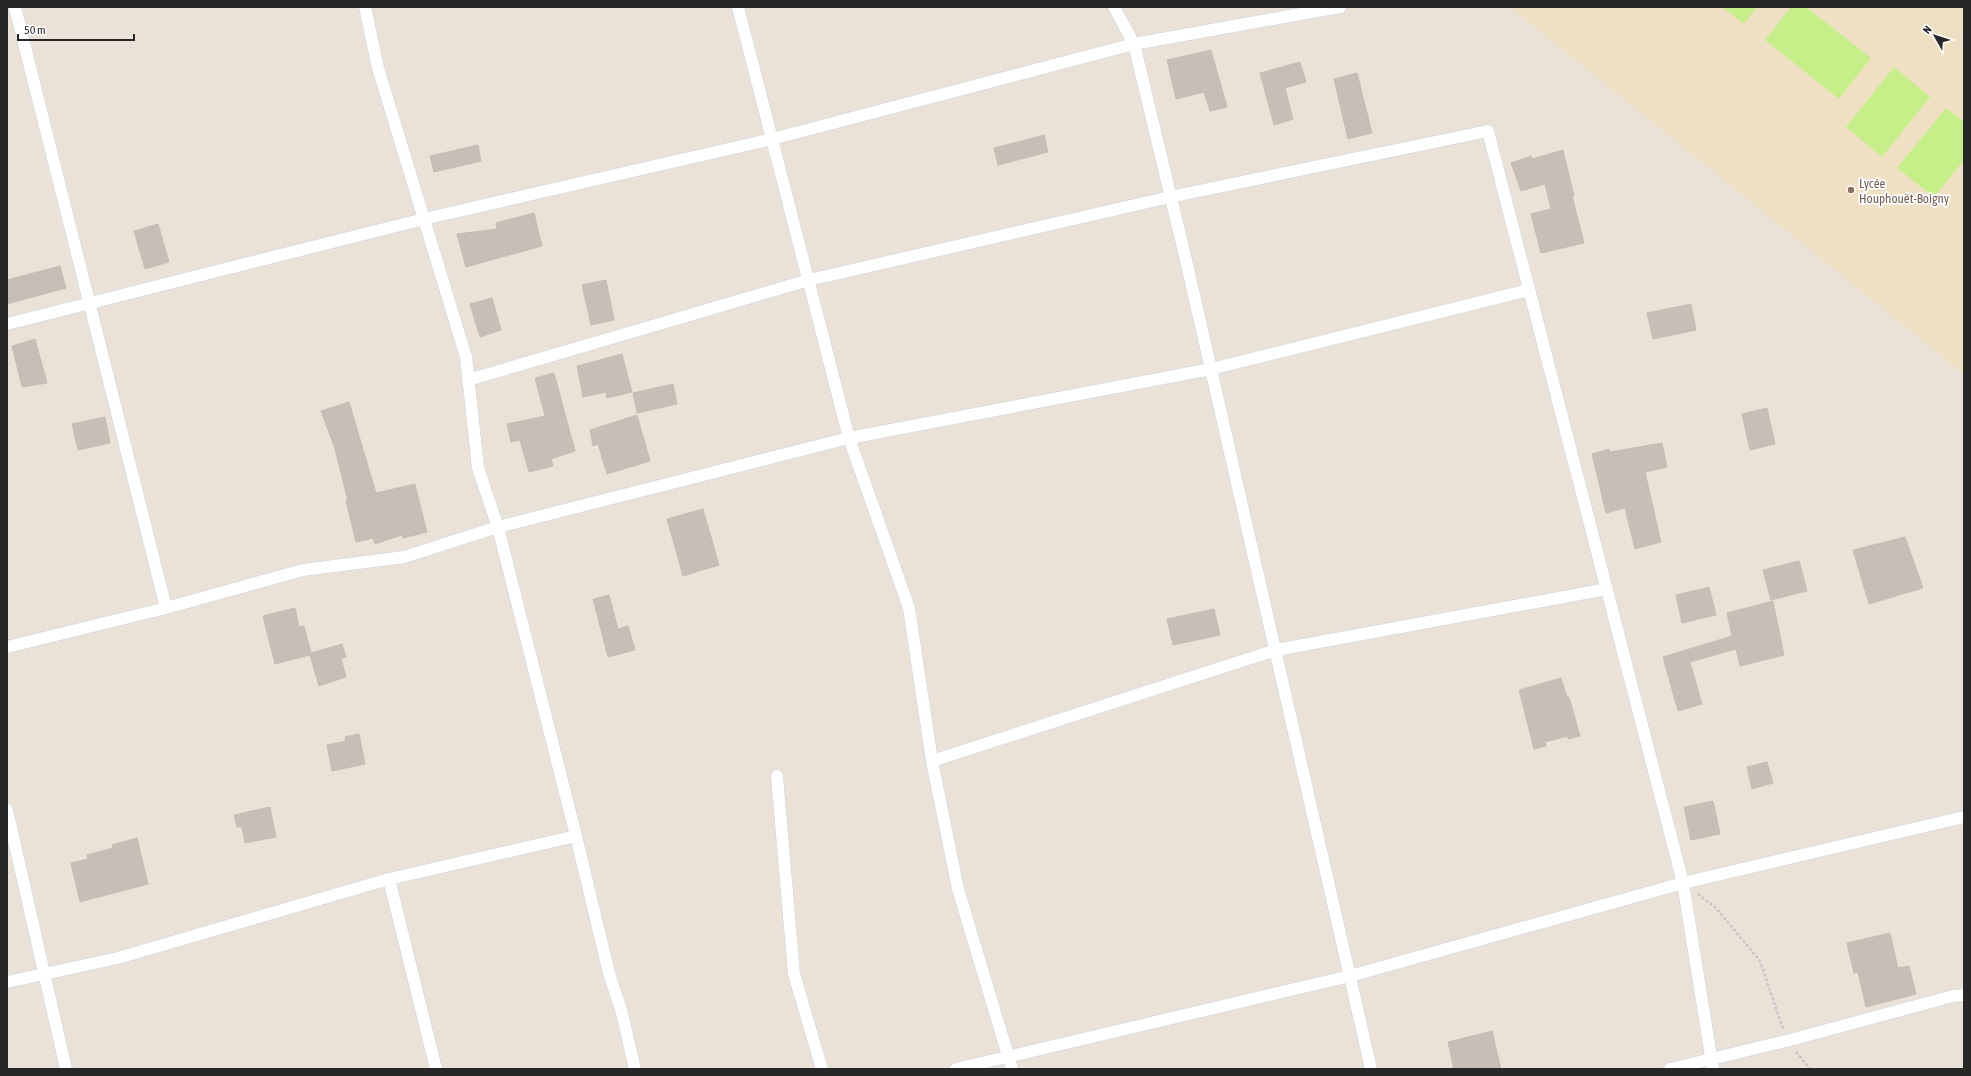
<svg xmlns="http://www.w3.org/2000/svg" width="1971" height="1076" font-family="'Asap Condensed',sans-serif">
	<rect width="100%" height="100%" fill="#ebe2d7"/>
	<polygon fill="#efe0c4" points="1510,7 1964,7 1964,374"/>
	<g fill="#c7ef89">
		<polygon points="1722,7 1757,7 1744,24"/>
		<polygon points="1791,7 1806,7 1871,58 1839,99 1765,40"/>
		<polygon points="1894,67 1930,97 1882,157 1846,127"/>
		<polygon points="1946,108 1964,122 1964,160 1934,197 1897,168"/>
	</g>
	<g fill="#c6bfb7" stroke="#c6beb1">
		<polygon points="1211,50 1227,107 1210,111 1204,92 1176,99 1167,60"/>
		<polygon points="1300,62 1306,82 1285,88 1293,119 1274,125 1260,73"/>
		<polygon points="1357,73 1372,133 1348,139 1334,79"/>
		<polygon points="1044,135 1048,152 998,165 994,148"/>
		<polygon points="478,145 481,161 434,172 430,156"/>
		<polygon points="1563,150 1574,196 1572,196 1584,243 1541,253 1531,214 1551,209 1545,184 1521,191 1511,163 1531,156 1532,159"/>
		<polygon points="534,213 542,246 466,267 457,234 497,229 496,223"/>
		<polygon points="158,224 169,262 145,269 134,231"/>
		<polygon points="60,266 66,288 7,304 7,280"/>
		<polygon points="606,280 614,320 591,325 582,285"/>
		<polygon points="492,298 501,330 480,337 470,304"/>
		<polygon points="1691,304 1696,330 1653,339 1647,313"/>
		<polygon points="35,339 47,383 22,387 12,346"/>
		<polygon points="622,354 632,392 607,398 606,392 583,397 577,366"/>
		<polygon points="554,373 575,451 551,459 553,466 529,472 520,440 511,442 507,424 545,416 535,378"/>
		<polygon points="673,384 677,404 637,413 633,393"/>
		<polygon points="349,402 376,493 415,484 427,532 403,538 402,535 375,544 373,538 356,542 346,501 348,501 335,449 321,411"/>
		<polygon points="1767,408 1775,444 1750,450 1742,414"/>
		<polygon points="637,415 650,461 607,474 598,444 593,446 590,430"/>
		<polygon points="105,417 110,443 78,450 72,424"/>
		<polygon points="1662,443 1667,467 1645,472 1661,542 1635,549 1625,508 1606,513 1592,454 1609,449 1610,452"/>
		<polygon points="703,509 719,565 683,576 667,519"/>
		<polygon points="1905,537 1923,588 1869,604 1853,550"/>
		<polygon points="1799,561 1807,591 1771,600 1763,570"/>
		<polygon points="1709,587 1716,615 1682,623 1676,595"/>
		<polygon points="609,595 618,629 628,626 635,650 608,657 593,599"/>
		<polygon points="1773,601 1784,655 1740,666 1736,649 1690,662 1702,704 1678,711 1663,657 1732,636 1727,613"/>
		<polygon points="295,608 299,627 304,626 311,653 342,644 346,657 341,658 346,677 319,686 310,655 275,664 263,616"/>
		<polygon points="1214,609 1220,635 1173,645 1167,619"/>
		<polygon points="1561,678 1567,697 1569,697 1580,736 1568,739 1568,736 1545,742 1546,746 1534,749 1519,690"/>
		<polygon points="359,734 365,764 332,771 327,745 346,741 345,737"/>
		<polygon points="1767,762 1773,783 1752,789 1747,767"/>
		<polygon points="1713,801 1720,834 1691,840 1684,807"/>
		<polygon points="270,807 276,837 245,843 242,827 237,827 234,815"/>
		<polygon points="137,838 148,884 80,902 71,863 88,859 87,855 113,848 112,845"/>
		<polygon points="1890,933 1898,968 1909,966 1916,994 1866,1007 1858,972 1854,973 1847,943"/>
		<polygon points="1492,1031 1501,1069 1454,1069 1448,1042"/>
	</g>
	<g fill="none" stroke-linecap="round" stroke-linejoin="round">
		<defs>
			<g id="street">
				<polyline points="15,7 166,608"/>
				<polyline points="365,7 378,68 466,357 478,468 498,527 576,836 609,973 622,1013 635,1069"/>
				<polyline points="738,7 849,438 909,608 932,761 958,889 1012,1069"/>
				<polyline points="1114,7 1134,44 1186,260 1371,1069"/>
				<polyline points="7,324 424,219 772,139 1134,44 1340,7"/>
				<polyline points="468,380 809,280 1170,197 1488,131 1683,883 1713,1069"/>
				<polyline points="7,647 166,608 303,570 404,557 498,527 849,438 1211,369 1529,290"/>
				<polyline points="932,761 1276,650 1607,589"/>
				<polyline points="777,776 794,974 822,1069"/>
				<polyline points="7,810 66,1069"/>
				<polyline points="389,879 436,1069"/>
				<polyline points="7,982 118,958 389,879 576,836"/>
				<polyline points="956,1069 1350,976 1683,883 1964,817"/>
				<polyline points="1670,1069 1790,1040 1953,996 1964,995"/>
			</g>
		</defs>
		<use href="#street" stroke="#ccd1e2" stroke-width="13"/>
		<g stroke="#c7c7c7" stroke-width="2.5" stroke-dasharray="3 2" stroke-linecap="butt">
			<polyline points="1698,894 1716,908 1760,961 1783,1029"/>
			<polyline points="1796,1052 1810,1069"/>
		</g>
		<use href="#street" stroke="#fff" stroke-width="12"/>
	</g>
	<circle fill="#8d6e63" stroke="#fff" stroke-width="1.5" cx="1851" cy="190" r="4"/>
	<g text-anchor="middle" stroke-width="3.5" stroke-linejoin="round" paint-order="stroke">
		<g font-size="13" fill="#785e54" stroke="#fff" text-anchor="start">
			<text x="1859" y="188">Lycée<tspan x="1859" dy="15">Houphouët-Boigny</tspan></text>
		</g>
	</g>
	<rect width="1971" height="1076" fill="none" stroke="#272727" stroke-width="16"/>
	<g transform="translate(1935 36) rotate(309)" stroke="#ffffff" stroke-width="3" paint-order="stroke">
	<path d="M0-3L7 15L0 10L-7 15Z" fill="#272727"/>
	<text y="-6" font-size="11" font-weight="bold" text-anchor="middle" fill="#272727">N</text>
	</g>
	<path d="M18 34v6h116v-6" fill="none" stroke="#272727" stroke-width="2"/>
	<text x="24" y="34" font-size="12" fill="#272727" stroke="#ffffff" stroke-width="3" paint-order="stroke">50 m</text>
</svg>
